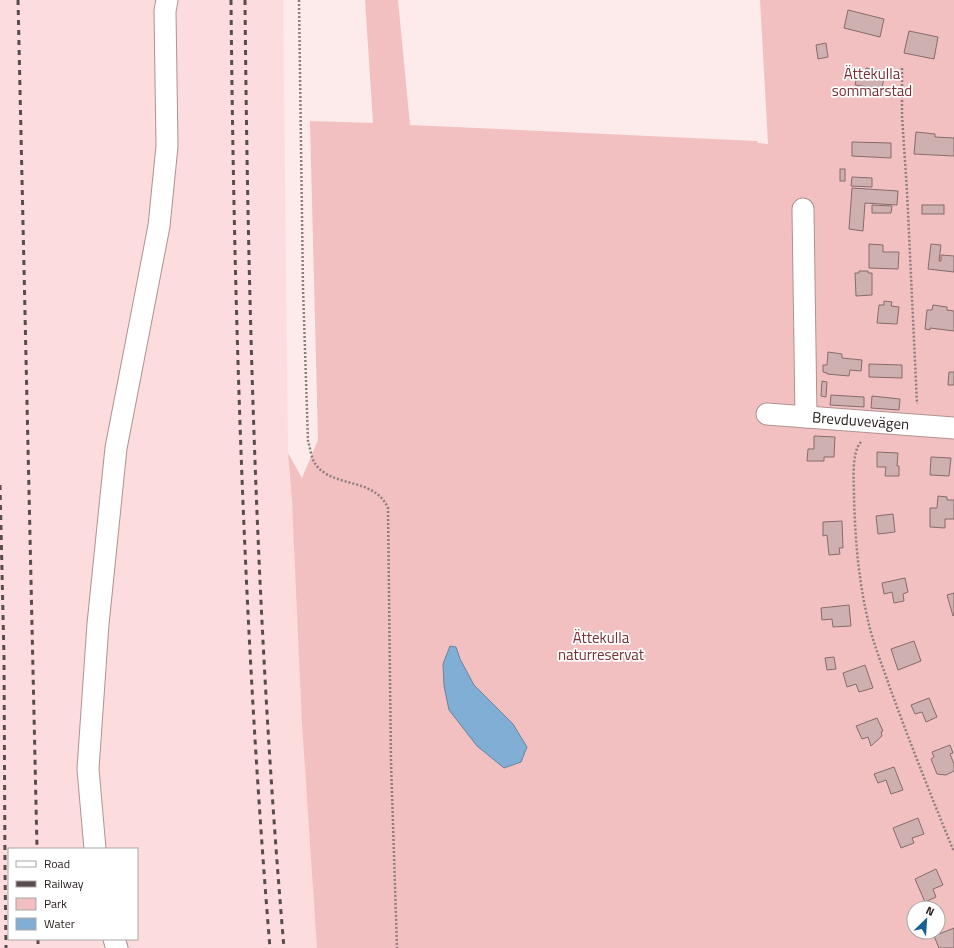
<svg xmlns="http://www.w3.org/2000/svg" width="954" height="948" font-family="'Titillium Web',sans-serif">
	<rect width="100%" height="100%" fill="#fdeaea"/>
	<path fill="#fcdcdc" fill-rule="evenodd" d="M0,0H283L288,453L326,948H0ZM9,849H137V939H9Z"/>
	<path fill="#f3c0c1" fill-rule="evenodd" d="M365,0H398L410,125L757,141L758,143L768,144L760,0H954V948H317L302,723L292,502L288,453L302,478L318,440L310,121L373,123ZM914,908H938V932H914Z"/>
	<polygon fill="#81aed4" stroke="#68849e" points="450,646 456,647 460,659 474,685 513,724 527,747 521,762 504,768 477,746 449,710 444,686 443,664"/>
	<g fill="#ceb0b1" stroke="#866b6b">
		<polygon points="848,10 884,19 880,37 844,28"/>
		<polygon points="909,31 938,37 934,59 904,53"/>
		<polygon points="826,43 828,57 818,59 816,45"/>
		<polygon points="866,68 885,71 882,89 855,85 857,76 864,78"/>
		<polygon points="916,132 935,134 935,137 954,138 954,156 914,154"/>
		<polygon points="852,142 891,143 891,158 852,156"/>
		<rect x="840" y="169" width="5" height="12"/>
		<polygon points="852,177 872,178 872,187 851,186"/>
		<polygon points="852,188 898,191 897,205 865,203 863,231 849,229"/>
		<polygon points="872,205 892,206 891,213 872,213"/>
		<rect x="922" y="205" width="22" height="9"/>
		<polygon points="869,244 883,245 883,252 899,252 898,269 869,268"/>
		<polygon points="931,244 941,245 939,261 941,261 941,255 954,256 954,272 928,269"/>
		<polygon points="859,271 868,271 868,273 872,273 872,295 856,296 855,273 859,273"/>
		<polygon points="884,301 892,302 891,306 899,307 897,324 877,323 879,305 884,305"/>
		<polygon points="933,305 947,307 947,310 954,311 954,331 930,328 930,330 925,329 927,310 932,310"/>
		<polygon points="828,352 842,354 842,358 862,360 861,371 850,370 849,376 827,374 827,373 823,372 823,365 827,365"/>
		<polygon points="869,364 902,365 902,378 869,377"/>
		<polygon points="949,372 954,372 954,385 948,385"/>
		<polygon points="822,381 827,382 826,397 821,396"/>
		<polygon points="831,395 864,397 864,407 830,405"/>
		<polygon points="872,396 900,399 899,410 871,408"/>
		<polygon points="814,436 835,437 834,457 824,457 824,461 807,461 808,449 814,449"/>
		<polygon points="877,452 898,453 897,466 899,466 899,476 885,476 886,467 877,467"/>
		<polygon points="931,457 951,458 949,476 930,475"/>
		<polygon points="938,496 947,497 947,500 954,500 954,519 945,519 945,528 930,527 930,508 937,508"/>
		<polygon points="893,514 895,532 878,534 876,516"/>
		<polygon points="842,521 843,548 839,548 840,554 829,555 827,535 823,536 823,522"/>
		<polygon points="905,578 908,592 903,594 904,601 894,603 892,592 884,594 882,583"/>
		<polygon points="954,593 954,615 953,616 947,595"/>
		<polygon points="849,605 851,626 833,627 832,619 822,620 821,608"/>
		<polygon points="914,641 921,661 898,670 891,649"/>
		<polygon points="834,657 836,669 827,670 825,658"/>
		<polygon points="865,665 873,688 859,692 856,684 847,687 843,673"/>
		<polygon points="929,698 937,717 926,722 922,712 915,714 911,705"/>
		<polygon points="877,718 883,731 881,732 882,736 871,746 868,737 862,739 856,726"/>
		<polygon points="950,745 953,753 950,754 954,764 954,771 946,775 937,774 931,759 934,757 932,752"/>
		<polygon points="894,767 903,790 891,794 886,780 878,783 874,774"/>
		<polygon points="918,818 924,834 912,838 914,843 901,848 893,828"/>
		<polygon points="936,869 943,885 933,889 936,897 925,902 915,879"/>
		<polygon points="954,928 954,948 939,948 934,936"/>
	</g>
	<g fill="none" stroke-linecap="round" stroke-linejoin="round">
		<defs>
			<g id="minor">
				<polyline points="803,209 806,417"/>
				<path id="s1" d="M767,414L954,428"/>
				<polyline points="95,849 88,769 98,624 116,448 159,226 167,146 165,11 167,0"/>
				<polyline points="114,939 117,948"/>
			</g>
		</defs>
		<use href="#minor" stroke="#af9292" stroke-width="23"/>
		<g stroke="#8c7e7e" stroke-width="2.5" stroke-dasharray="2 2" stroke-linecap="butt">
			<path d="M299,0L303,288L308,441C310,447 311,456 314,462C330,489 374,476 388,508L391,762L397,948"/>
			<polyline points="902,68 902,116 907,191 917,404"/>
			<path d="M861,442C851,453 854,481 854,496C855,536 858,576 867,616C872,641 882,664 890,688C910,743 932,798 954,852"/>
		</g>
		<use href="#minor" stroke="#fff" stroke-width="21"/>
		<g stroke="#594c4c" stroke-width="3" stroke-dasharray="5 5" stroke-linecap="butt">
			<polyline points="18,0 37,849"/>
			<path d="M231,0C234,316 244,633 270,948"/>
			<path d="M245,0C248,316 257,633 284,948"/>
			<polyline points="0,485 4,658 5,872 6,948"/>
			<polyline points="38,939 38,948"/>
		</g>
	</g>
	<g text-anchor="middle" stroke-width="3.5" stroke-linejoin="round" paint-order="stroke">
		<g font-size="15" fill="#792f36" stroke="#fff">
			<text x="872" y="79">Ättekulla<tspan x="872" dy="17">sommarstad</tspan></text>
			<text x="601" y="643">Ättekulla<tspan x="601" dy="17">naturreservat</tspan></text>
		</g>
		<g font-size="15" fill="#2c2121" stroke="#fff">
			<text dy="5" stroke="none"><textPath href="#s1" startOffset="94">Brevduvevägen</textPath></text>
		</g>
	</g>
	<rect x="8" y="848" width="130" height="92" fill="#ffffff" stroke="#aba6a6"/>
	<rect x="16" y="861" width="20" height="6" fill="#ffffff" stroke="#aba6a6"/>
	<text x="44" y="868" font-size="12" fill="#2c2121">Road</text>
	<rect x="16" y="881" width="20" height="6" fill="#594c4c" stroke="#aba6a6"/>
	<text x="44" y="888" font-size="12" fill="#2c2121">Railway</text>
	<rect x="16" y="898" width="20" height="12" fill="#f3c0c1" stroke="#aba6a6"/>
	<text x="44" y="908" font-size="12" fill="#2c2121">Park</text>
	<rect x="16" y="918" width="20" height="12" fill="#81aed4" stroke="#aba6a6"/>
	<text x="44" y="928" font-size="12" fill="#2c2121">Water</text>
	<g transform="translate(926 920) rotate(25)"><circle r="19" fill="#ffffff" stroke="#aba6a6"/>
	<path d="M0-3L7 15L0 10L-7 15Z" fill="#176094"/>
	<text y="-6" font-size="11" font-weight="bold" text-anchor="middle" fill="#2c2121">N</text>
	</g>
</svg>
